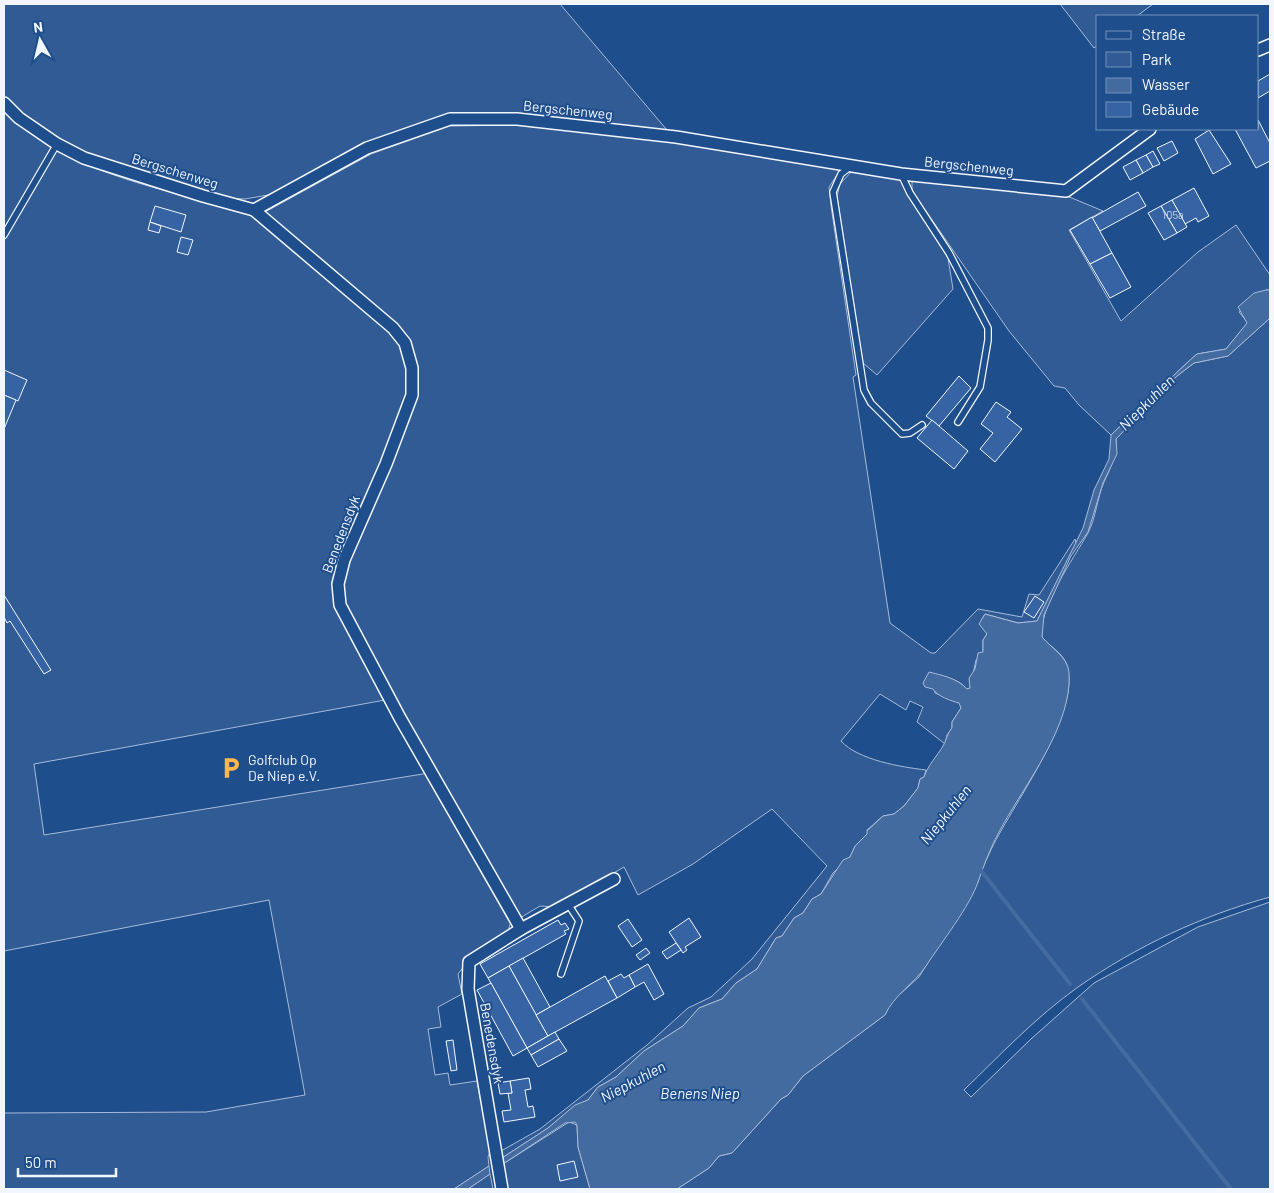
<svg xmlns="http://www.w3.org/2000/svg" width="1274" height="1193" font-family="Barlow,sans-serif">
	<rect width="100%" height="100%" fill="#1f4e8c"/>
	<g fill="#305b95" stroke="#a8bbd7" fill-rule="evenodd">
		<path d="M4,4H560L667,130L518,114H449L274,194L245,199L224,198C171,181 110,167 61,141C40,130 21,112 4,96Z"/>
		<polygon points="1060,4 1153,4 1137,16 1098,16 1098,45 1094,48"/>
		<path d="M4,111C70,175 166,190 251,212L254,218L371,154L450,126L517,125L678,142L841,169L829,187L831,206L856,375L853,377L890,623L931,653H935L978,609L1022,617L1029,594L1039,595L1075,539L1076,544L1037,621L1018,623L985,614C975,629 984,624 987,634L983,640V652L976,660L970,688L967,689C958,679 947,677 934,675L931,672L935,693L960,703L961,708L952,722V728L947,735L945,744L917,722L923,707L910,701L906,710L880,694L841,741C858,760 901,767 926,770L924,777L920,779L918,788L904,806L894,814L883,816L867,830L868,833L855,846L850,857L833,873L821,894L812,899L803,913L794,918L782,936L776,938L757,969L736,983L722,999L699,1008L683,1026L644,1051L616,1077L598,1087L588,1100L575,1106L548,1128L502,1158L501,1151L540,1129L647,1045L688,1008L711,997L752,959L827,866L772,809L693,864L638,895L624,867L555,907L540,906L510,924L508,932C485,945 474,953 458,974L462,994L438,1007L441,1027L428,1029L435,1075L448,1073L450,1085L477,1081L490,1151L488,1157L489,1166L454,1189H4V1113L206,1112L305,1095L269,900L4,951ZM385,700L429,773L44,835L34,764Z"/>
		<polygon points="852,171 900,179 948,258 953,289 877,375 863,363 837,196 840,184"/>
		<polygon points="912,181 1067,196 1103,211 1069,230 1121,321 1198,252 1236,225 1270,275 1270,290 1266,290 1239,312 1248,323 1226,349 1197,354 1190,360 1111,435 1079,405 1065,388 1054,386 1009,331 912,191"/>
		<path d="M1270,318V897C1201,916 1137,946 1078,987C1036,1017 1000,1055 964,1090L971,1097L1031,1039L1094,983L1198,927L1270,902V1189H677L709,1168L719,1156L732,1153L781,1099L788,1095L803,1076L885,1015L890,1003L919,977L978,882C980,872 985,863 989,854C1010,807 1082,715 1067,665C1063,653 1049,646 1042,637C1038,608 1074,558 1088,533C1096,518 1097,498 1104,482C1111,466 1117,456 1116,439L1177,376L1194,363L1228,356Z"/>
		<polygon points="569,1122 577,1125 578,1147 590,1189 506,1189 503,1164"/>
		<polygon points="490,1174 493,1189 468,1189"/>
	</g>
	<g fill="#446ba0" stroke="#a8bbd7">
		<path d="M1266,290H1270V318L1228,356L1194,363L1177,376L1116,439L1117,454L1103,483L1088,532L1071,556L1044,615L1042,637C1051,648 1067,656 1069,672C1073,725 1025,784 1000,830C991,846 984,865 978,882C970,906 941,943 926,966C914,984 894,995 885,1015L803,1076L788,1095L781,1099L732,1153L719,1156L709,1168L677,1189H590L578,1147L577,1125L575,1122L565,1123L503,1164L502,1158L548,1128L575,1105L588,1100L598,1087L616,1077L644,1051L683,1026L699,1008L722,999L736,983L757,969L776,938L782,936L794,918L803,913L812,899L821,894L843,860L850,857L855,846L867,834V831L883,816L894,814L904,806L918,788L920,779L924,777C928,765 937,756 943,746C947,739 947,734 952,728V722L961,708L959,703C951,701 937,696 933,689L925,687L923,683L929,672C941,675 957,678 967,689L970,688L969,678L975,669L978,653L983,652V640L987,634L979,624L985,614L1018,623L1037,621L1083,528L1094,490L1109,459L1111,435L1190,360L1197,354L1226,349L1247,323L1238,307L1254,293Z"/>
		<polygon points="489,1166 490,1174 468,1189 454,1189"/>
	</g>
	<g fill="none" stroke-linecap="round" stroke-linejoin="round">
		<g stroke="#446ba0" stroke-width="4">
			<polyline points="979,868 1070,984"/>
			<polyline points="1082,999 1231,1189"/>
		</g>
	</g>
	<g fill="#3563a3" stroke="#f2f6ff">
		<polygon points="1270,74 1270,91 1258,98 1258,81"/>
		<polygon points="1258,120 1270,143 1270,161 1256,168 1235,129 1258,129"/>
		<polygon points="1209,130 1231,164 1213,174 1195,139"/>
		<polygon points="1172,141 1178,153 1164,161 1157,148"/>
		<polygon points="1153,151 1160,164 1153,167 1146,155"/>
		<polygon points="1146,155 1153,167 1143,173 1136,160"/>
		<polygon points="1136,160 1143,173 1130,180 1123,167"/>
		<polygon points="1194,188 1209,216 1198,222 1196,218 1185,224 1172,200"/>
		<polygon points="1138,192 1146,206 1100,231 1092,218"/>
		<polygon points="1172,200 1187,227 1177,233 1161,206"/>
		<polygon points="155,206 186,215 181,232 150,222"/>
		<polygon points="1161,206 1177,233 1164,240 1148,213"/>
		<polygon points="1092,217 1112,253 1090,264 1070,230"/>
		<polygon points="150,222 161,226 159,233 148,230"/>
		<polygon points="181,237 193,240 188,255 177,252"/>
		<polygon points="1112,253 1131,287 1110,298 1090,264"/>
		<polygon points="4,370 27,380 18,401 4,395"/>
		<polygon points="959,376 971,388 939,426 926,416"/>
		<polygon points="4,395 16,400 4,429"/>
		<polygon points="996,402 1011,412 1007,417 1022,429 995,462 980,449 993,433 981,424"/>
		<polygon points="932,420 968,451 954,469 917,438"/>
		<polygon points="4,595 51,670 44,674 10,621 7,623 4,617"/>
		<polygon points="1035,596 1044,602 1034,618 1024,612"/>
		<polygon points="689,918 701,937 685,947 687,950 683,953 669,932"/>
		<polygon points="628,919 642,940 632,947 618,926"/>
		<polygon points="558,920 561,925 565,923 569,929 564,931 566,934 488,978 480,964"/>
		<polygon points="676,943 681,950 667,959 662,952"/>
		<polygon points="646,948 650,953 640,960 636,955"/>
		<polygon points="523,958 550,1007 536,1015 509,966"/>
		<polygon points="648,964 664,994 654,1000 644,982 635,987 629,975"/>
		<polygon points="509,966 548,1036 527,1048 488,978"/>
		<polygon points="621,974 624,978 629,975 635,987 617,998 608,981"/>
		<polygon points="605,976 617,998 548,1036 536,1015"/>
		<polygon points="491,983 527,1048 513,1056 477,990"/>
		<polygon points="555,1032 559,1039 531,1055 527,1048"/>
		<polygon points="559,1039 567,1051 538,1067 531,1055"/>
		<polygon points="453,1040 457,1070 451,1071 446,1041"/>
		<polygon points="529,1078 531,1089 525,1090 528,1107 533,1106 535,1117 504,1122 502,1111 511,1110 508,1093 512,1093 510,1081"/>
		<polygon points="510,1081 512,1093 500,1094 498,1083"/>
		<polygon points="574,1161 578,1177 560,1181 557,1165"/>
	</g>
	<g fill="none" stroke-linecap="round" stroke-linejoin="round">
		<defs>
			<g id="service">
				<polyline points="851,166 841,174 833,192 864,390 871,403 902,434 910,433 922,425"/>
				<polyline points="901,174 910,193 949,253 988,328 988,340 980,387 958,422"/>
				<polyline points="4,235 57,144"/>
				<polyline points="561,974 579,921 568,904"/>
			</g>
			<g id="minor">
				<polyline points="1258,50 1270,45"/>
				<polyline points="4,103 19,118 57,144 84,158 203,196 254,210 367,148 450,119 517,119 676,137 901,174 1066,191 1150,129"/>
				<polyline points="254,210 393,328 405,343 412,368 412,395 386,464 344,560 338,584 340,605 400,718 521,929 469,962 468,989 502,1189"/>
				<polyline points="521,929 614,879"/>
			</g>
		</defs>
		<use href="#service" stroke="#f2f6ff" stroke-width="8"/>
		<use href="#minor" stroke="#f2f6ff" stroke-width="14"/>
		<use href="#service" stroke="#1f4e8c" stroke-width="5.5"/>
		<use href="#minor" stroke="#1f4e8c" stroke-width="11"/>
	</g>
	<defs>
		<symbol id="parking-bare" viewBox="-9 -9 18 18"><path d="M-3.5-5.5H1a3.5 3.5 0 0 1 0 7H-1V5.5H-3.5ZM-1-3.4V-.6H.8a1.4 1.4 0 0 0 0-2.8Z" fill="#ffb74d" stroke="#1f4e8c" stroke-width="2.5" paint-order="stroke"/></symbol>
	</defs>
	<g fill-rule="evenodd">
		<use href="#parking-bare" x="215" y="752" width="32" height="32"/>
	</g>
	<g text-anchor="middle" stroke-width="4" stroke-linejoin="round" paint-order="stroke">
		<g font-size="11" fill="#c3d1e8">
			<text x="1173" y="219">105a</text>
		</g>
		<g font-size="14" fill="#f2f6ff" stroke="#1f4e8c">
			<text transform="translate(568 110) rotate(6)" y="5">Bergschenweg</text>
			<text transform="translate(969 166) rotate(6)" y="5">Bergschenweg</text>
			<text transform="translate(175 171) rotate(17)" y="5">Bergschenweg</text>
			<text transform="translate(341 534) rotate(-69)" y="5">Benedensdyk</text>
			<text transform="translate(492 1043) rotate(80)" y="5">Benedensdyk</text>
		</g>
		<g font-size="14" fill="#f2f6ff" stroke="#1f4e8c" text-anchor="start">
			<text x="248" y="765">Golfclub Op<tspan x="248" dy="16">De Niep e.V.</tspan></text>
		</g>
		<g font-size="15" font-style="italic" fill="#f2f6ff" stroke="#1f4e8c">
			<text transform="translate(1147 403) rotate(-45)" y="5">Niepkuhlen</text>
			<text transform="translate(946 815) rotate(-51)" y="5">Niepkuhlen</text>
			<text transform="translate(633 1082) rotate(-28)" y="5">Niepkuhlen</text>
			<text x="700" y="1099">Benens Niep</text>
		</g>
	</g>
	<rect width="1274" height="1193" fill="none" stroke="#f2f6ff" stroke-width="10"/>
	<rect x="1096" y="15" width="162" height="115" fill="#1f4e8c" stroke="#7391ba"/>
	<rect x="1106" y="31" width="25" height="8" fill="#1f4e8c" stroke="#7391ba"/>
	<text x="1142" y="40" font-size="15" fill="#f2f6ff">Straße</text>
	<rect x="1106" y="52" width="25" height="15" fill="#305b95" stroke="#7391ba"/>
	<text x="1142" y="65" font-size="15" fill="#f2f6ff">Park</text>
	<rect x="1106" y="78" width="25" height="15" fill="#446ba0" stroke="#7391ba"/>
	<text x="1142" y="90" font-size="15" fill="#f2f6ff">Wasser</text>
	<rect x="1106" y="102" width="25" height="15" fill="#3563a3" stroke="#7391ba"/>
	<text x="1142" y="115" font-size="15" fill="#f2f6ff">Gebäude</text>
	<g transform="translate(40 40) rotate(352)" stroke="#1f4e8c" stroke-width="4" paint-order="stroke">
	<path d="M0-4L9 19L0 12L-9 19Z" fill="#f2f6ff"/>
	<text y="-8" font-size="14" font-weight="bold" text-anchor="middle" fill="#f2f6ff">N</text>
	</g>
	<path d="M18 1168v8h98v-8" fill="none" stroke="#f2f6ff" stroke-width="2.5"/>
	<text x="25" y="1168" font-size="15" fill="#f2f6ff" stroke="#1f4e8c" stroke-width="4" paint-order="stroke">50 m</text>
</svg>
